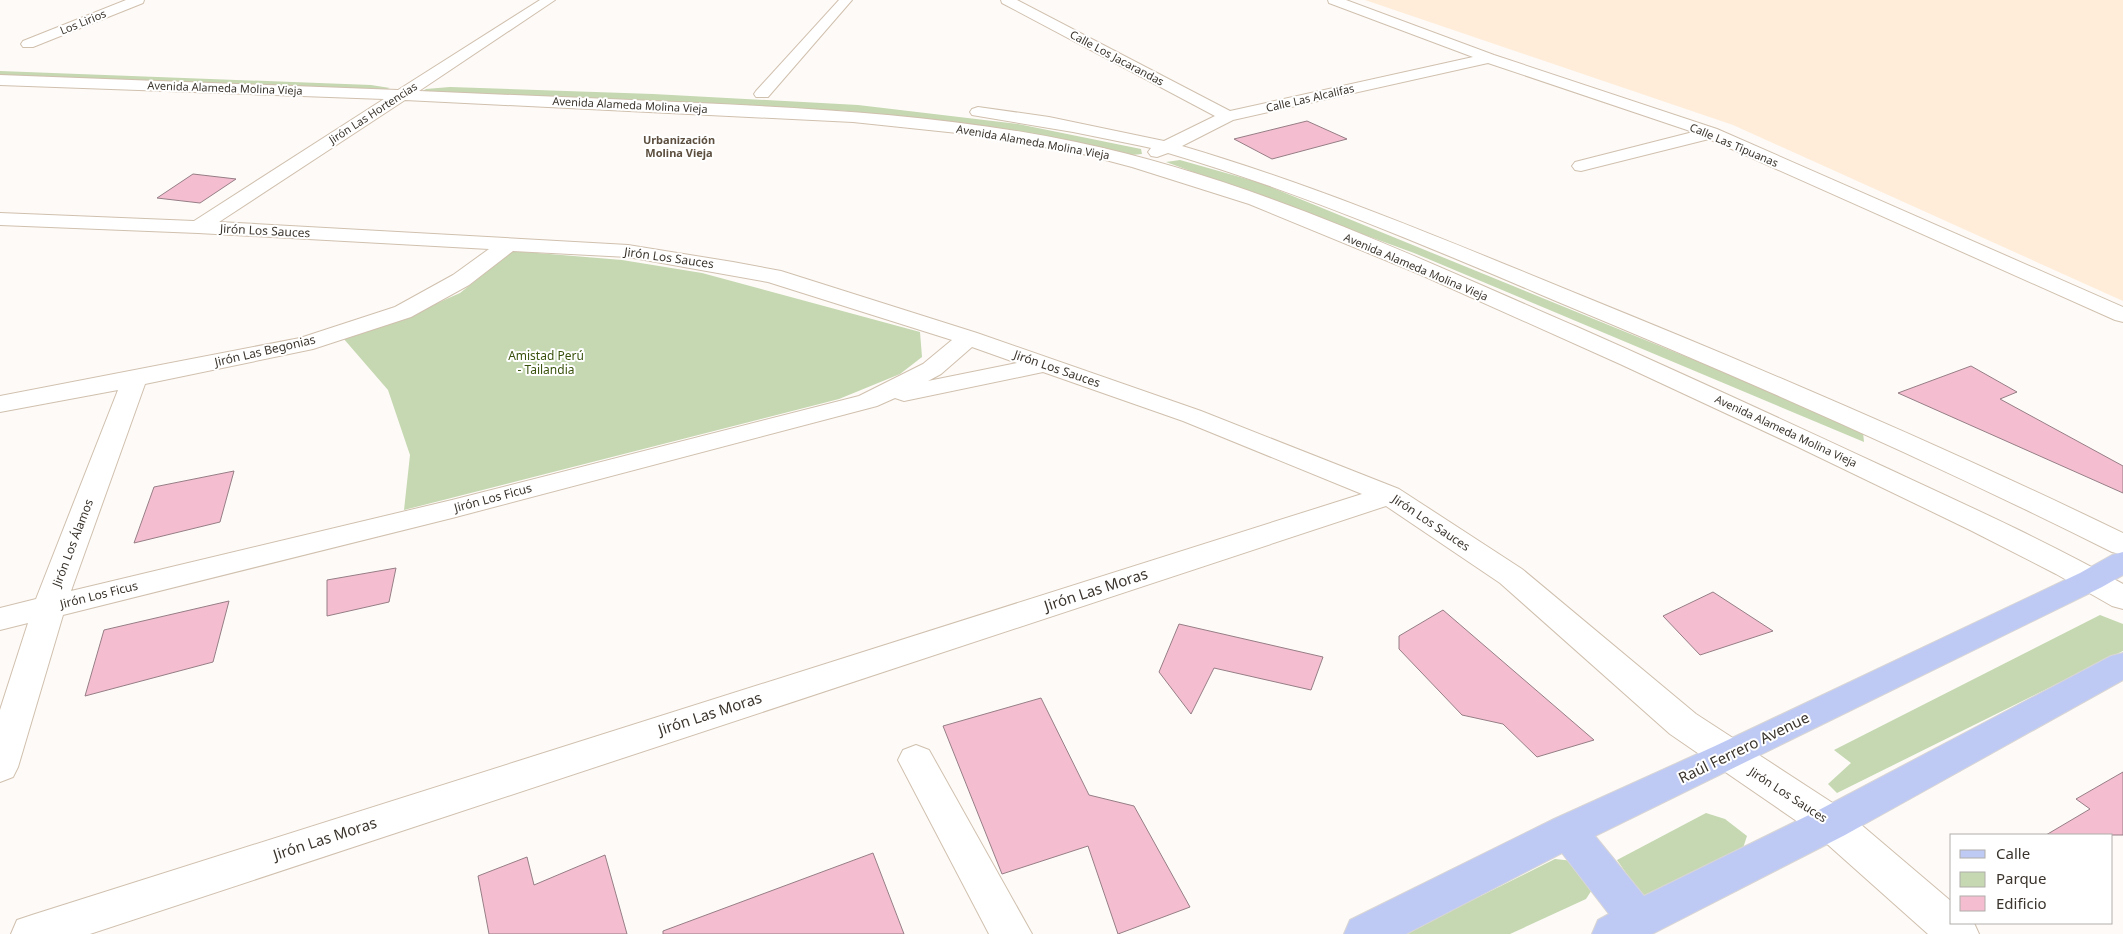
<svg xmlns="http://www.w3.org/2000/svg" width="2123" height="934" font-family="'Noto Sans',sans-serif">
	<rect width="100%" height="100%" fill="#fefaf7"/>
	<polygon fill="#ffedd9" points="1365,0 2123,0 2123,301 1733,125"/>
	<g fill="#c5d8b1">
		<polygon points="0,71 371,85 390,88 384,90 0,77"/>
		<polygon points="450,87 653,94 858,105 1018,124 1141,149 1142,154 1132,155 1000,129 848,111 421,92 426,89"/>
		<polygon points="1180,160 1261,183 1819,411 1863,432 1864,442 1414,253 1166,162"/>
		<polygon points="513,251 622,260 702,273 920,332 922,357 900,374 839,399 404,510 410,455 388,390 343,338 395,322 460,293"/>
		<polygon points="2100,615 2123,624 2123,651 1837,793 1828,784 1851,763 1834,750"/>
		<polygon points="1706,813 1725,819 1747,836 1742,851 1645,900 1617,860"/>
		<polygon points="1555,859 1574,861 1597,882 1586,899 1510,934 1404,934"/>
	</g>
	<g fill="#f5bed0" stroke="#967e86">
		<polygon points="1307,121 1347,139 1272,159 1234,139"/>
		<polygon points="193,174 236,179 200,203 157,198"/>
		<polygon points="1971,366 2017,392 2000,399 2123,466 2123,493 1898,393"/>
		<polygon points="234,471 220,522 134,543 154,487"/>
		<polygon points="396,568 389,602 327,616 327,580"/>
		<polygon points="1713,592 1773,631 1700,655 1663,616"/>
		<polygon points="229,601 213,662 85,696 104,630"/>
		<polygon points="1443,610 1594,740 1537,757 1503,724 1462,715 1399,649 1399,636"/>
		<polygon points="1179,624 1323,657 1311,690 1214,668 1191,714 1159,672"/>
		<polygon points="1041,698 1089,795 1134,806 1190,907 1118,934 1088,846 1002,874 943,726"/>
		<polygon points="2123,772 2123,835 2046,835 2090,809 2076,799"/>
		<polygon points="873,853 904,934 663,934 663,931"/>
		<polygon points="605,855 627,934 489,934 478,876 527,857 534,885"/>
	</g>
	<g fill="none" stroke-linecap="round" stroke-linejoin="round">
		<defs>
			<g id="minor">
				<polygon points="126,0 144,0 143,3 33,47 23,47 21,44 23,41"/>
				<path d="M540,0H555L419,91C512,95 605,99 699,103C825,109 952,116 1076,142C1250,178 1413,256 1575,326C1677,371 1779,418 1880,465C1962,503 2044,540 2123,584V609L2112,606L2056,574L1970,530L1796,446L1620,364L1419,274L1249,204L1132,167L1079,153L967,134L853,122L405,100L219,222L628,245L733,262L781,271L977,333L1201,411L1399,489L1522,569L1696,714L1845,811L1952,902V923H1974L1979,934H1928L1817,835L1670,734L1500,583L1386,506L90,934H11L17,920L32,915L1362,494L1183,421L1043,372L904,401L895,398L877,406L452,518L63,615L18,767L13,777L0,782V710L28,623L0,630V608L36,599L118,390L0,412V396L300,338L395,307L453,275L489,249L198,233L0,225V213L194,221L384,99L0,85V75L398,90ZM513,251L628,257L768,282L952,340L923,364L859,396L452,500L71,591L145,384L313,349L411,317L469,285ZM972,347L1017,363L928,381L941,374Z"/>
				<polygon points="839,0 852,0 768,97 756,97 754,94 756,91"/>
				<path d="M1001,0H1017L1230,111L1473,57L1329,3L1328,0H1346L1494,55L1717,129L2123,307V322L2115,320L1709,139L1581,171L1575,170L1572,166L1575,162L1693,132L1488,63L1233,120L1182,146C1318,186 1448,241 1580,295C1763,369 1945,447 2123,533V555L2112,552C1932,462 1749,381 1563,304C1433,249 1304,193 1168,153L1157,157L1151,156L1148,152L1151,148L1142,146L1073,132L972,115L970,112L972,109L978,107L1049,117L1164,141L1215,116L1002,3Z"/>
				<polygon points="916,745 929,750 1032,934 989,934 898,760 903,750"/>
			</g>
			<polygon id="major" points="2123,552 2123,575 2102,587 1595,836 1644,896 1817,811 2111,656 2123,653 2123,680 1845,835 1652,934 1592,934 1598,920 1609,914 1562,853 1406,934 1344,934 1350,920 1554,819 1715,746 2080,573 2112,555"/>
		</defs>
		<use href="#minor" stroke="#d0c0ae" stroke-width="2"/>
		<use href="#major" stroke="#d8d6d5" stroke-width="2"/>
		<use href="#minor" fill="#fff" fill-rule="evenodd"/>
		<use href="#major" fill="#bfcaf4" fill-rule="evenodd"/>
	</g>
	<g text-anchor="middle" stroke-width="4" stroke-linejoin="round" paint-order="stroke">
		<g font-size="11" fill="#3a342d" stroke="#fff">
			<text transform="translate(83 22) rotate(-22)" y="4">Los Lirios</text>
			<text transform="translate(1117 58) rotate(28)" y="4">Calle Los Jacarandas</text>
			<text transform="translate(225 88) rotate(2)" y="4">Avenida Alameda Molina Vieja</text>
			<text transform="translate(1310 98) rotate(-13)" y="4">Calle Las Alcalifas</text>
			<text transform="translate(630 105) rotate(3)" y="4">Avenida Alameda Molina Vieja</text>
			<text transform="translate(373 113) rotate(-33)" y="4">Jirón Las Hortencias</text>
			<text transform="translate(1033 142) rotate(10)" y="4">Avenida Alameda Molina Vieja</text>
			<text transform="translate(1734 145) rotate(23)" y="4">Calle Las Tipuanas</text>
			<text transform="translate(1416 267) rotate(23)" y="4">Avenida Alameda Molina Vieja</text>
			<text transform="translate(1786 431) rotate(25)" y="4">Avenida Alameda Molina Vieja</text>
		</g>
		<g font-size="11" font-weight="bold" fill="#5c4f3f" stroke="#fff">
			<text x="679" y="144">Urbanización<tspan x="679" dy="13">Molina Vieja</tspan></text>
		</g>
		<g font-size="12" fill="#3a342d" stroke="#fff">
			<text transform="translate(265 231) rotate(3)" y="4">Jirón Los Sauces</text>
			<text transform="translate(669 258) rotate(8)" y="4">Jirón Los Sauces</text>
			<text transform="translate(265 351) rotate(-13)" y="4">Jirón Las Begonias</text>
			<text transform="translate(1057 369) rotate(19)" y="4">Jirón Los Sauces</text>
			<text transform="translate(493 498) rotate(-15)" y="4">Jirón Los Ficus</text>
			<text transform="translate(1431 523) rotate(34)" y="4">Jirón Los Sauces</text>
			<text transform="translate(73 543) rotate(-69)" y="4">Jirón Los Álamos</text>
			<text transform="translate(99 595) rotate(-14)" y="4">Jirón Los Ficus</text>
			<text transform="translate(1788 795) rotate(33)" y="4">Jirón Los Sauces</text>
		</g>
		<g font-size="12" fill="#39510c" stroke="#fff">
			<text x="546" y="360">Amistad Perú<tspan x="546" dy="14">- Tailandia</tspan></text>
		</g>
		<g font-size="15" fill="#3a342d" stroke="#fff">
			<text transform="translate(1096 590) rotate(-18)" y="5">Jirón Las Moras</text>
			<text transform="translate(710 714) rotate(-18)" y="5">Jirón Las Moras</text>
			<text transform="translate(1744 748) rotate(-26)" y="5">Raúl Ferrero Avenue</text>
			<text transform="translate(325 839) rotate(-18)" y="5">Jirón Las Moras</text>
		</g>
	</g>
	<rect x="1950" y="834" width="162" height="90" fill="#ffffff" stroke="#b0aeab"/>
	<rect x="1960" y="850" width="25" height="8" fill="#bfcaf4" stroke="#b0aeab"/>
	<text x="1996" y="859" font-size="15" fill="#3a342d">Calle</text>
	<rect x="1960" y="872" width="25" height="15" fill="#c5d8b1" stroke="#b0aeab"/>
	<text x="1996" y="884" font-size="15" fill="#3a342d">Parque</text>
	<rect x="1960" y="896" width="25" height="15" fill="#f5bed0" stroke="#b0aeab"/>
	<text x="1996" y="909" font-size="15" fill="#3a342d">Edificio</text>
</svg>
